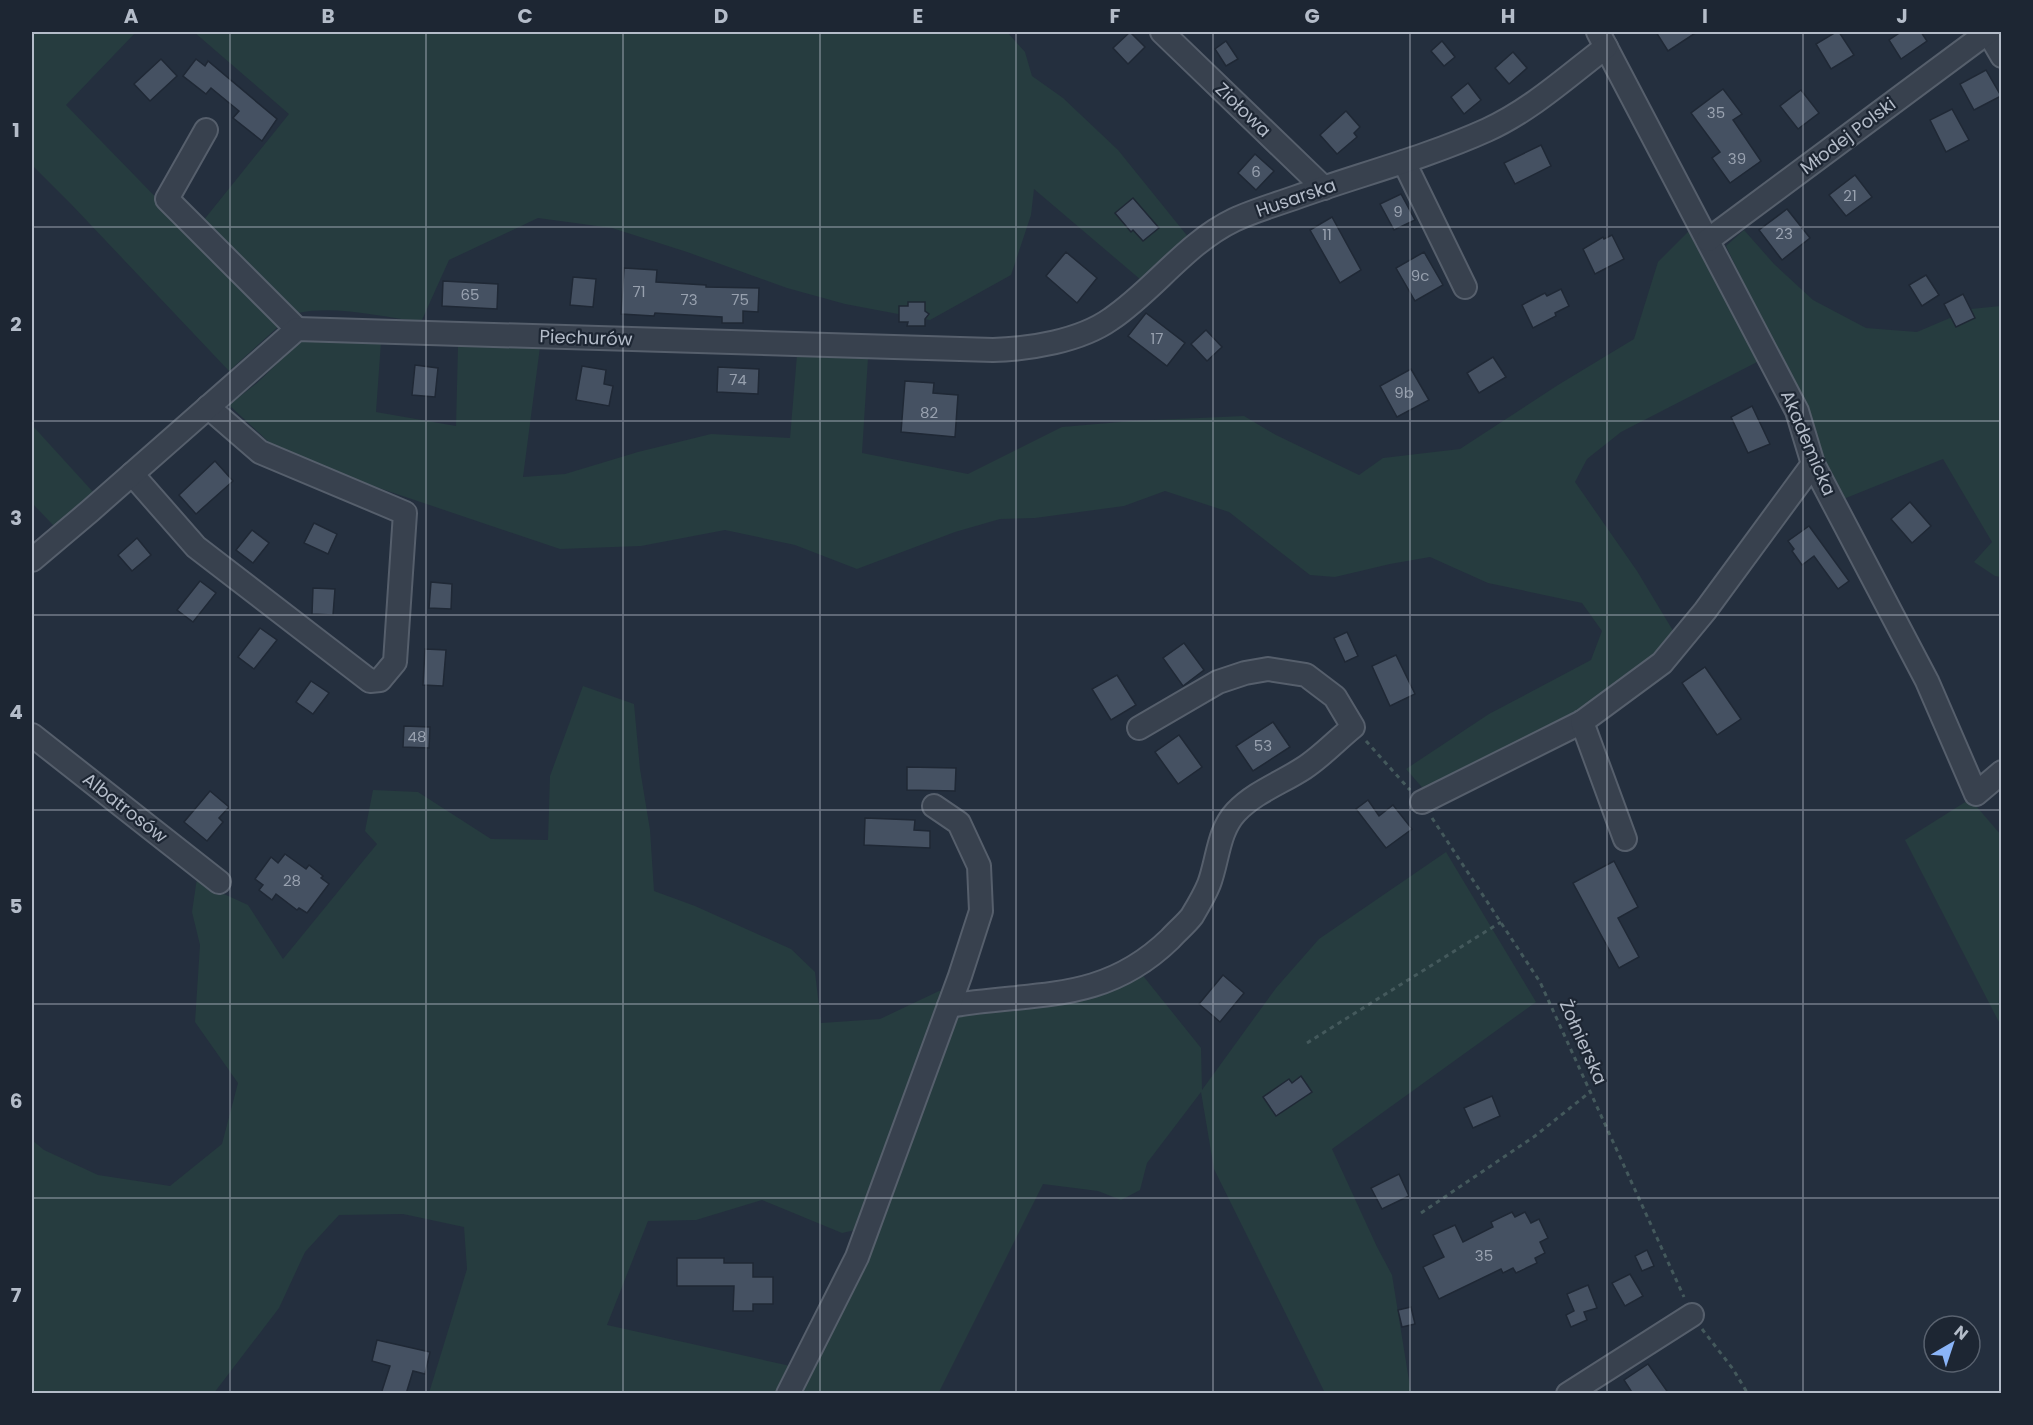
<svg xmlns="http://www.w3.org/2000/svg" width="2033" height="1425" font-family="Poppins,sans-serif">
	<rect width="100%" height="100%" fill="#242f3e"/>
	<g fill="#263c3f" fill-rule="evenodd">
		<polygon points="32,32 136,32 66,105 280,325 229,371 71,204 32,165"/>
		<path d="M194,32H1007L1025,52L1032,76L1063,98L1118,150L1189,238L1141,280L1034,189L1031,215L1011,275L930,320L845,304L787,288L687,252L612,228L538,218L449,260L421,322C383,317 335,305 298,313L203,221L289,114Z"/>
		<polygon points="1691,229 1761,360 1621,432 1587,459 1575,482 1637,571 1675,634 1656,658 1577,715 1427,793 1406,769 1489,714 1591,660 1602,631 1582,603 1488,583 1430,557 1390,564 1335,577 1310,575 1229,512 1165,491 1124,506 1035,518 1000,519 955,532 857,569 795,545 725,530 641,546 560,549 284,456 229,405 257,383 303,339 381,342 376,412 456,426 458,346 540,347 523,477 565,474 638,452 711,434 790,438 797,355 868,358 862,453 968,474 1062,427 1132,421 1244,416 1276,435 1359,475 1383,458 1460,449 1558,385 1634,339 1658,262"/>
		<polygon points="1744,230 1774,264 1813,300 1866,328 1917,332 1971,309 2001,306 2001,577 1995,576 1974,562 1992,542 1943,459 1841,500 1822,461 1779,356 1726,246"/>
		<polygon points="32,425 93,492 54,526 32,503"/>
		<path d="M583,686L634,704L640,769L650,830L654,891L695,906L791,949L815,972L821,1023L880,1019L939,991L1038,1002L1132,962L1201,1048L1202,1090L1276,988L1319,939L1446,852L1536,1002L1332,1149L1377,1247L1392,1275L1411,1393H1325L1214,1169L1201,1092L1147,1163L1140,1190L1121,1200L1098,1191L1043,1184L938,1394L429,1393L467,1269L464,1227L403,1214L339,1215L305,1252L279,1308L214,1393H36L32,1390V1140L44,1150L98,1175L170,1186L222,1144L238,1083L195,1022L200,945L192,912L197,878L213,889L248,905L283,959L377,844L365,831L373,790L418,792L491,839L548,840L550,776ZM762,1200L842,1233L878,1225L795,1367L607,1325L648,1221L696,1220Z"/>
		<polygon points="1970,799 2001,835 2001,1026 1905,840"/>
	</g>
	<g fill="#455162" stroke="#1f2835" stroke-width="1.5">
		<polygon points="1130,32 1145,47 1128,64 1113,48"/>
		<polygon points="1656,32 1697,32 1668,51"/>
		<polygon points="1836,32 1839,32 1854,55 1831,69 1816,44"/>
		<polygon points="1901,32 1921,32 1927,41 1901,59 1889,40"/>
		<polygon points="1226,41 1238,59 1226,66 1215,49"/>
		<polygon points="1442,41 1455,57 1444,66 1431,51"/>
		<polygon points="1513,52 1527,68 1509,84 1495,68"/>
		<polygon points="161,59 177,76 150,101 134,84"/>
		<polygon points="196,59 205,66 208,61 277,119 262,141 233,118 239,111 211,88 206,94 183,76"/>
		<polygon points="1986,70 2001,96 1974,110 1960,84"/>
		<polygon points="1468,83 1481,100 1464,114 1451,97"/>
		<polygon points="1723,89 1742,114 1733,120 1761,161 1730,183 1712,158 1720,152 1691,113"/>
		<polygon points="1801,90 1819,113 1798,129 1780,106"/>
		<polygon points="1952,109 1969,140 1946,152 1930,120"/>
		<polygon points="1346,111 1360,127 1354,133 1357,137 1337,154 1320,135"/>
		<polygon points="1541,145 1551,166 1515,184 1504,163"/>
		<polygon points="1255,154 1274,171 1256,190 1238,173"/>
		<polygon points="1855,175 1872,197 1846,216 1829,195"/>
		<polygon points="1401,194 1415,220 1394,230 1380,204"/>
		<polygon points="1133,198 1159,228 1143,241 1133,230 1131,232 1115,213"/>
		<polygon points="1787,209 1810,238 1782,260 1759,230"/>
		<polygon points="1332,217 1361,270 1340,283 1310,230"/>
		<polygon points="1612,235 1624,259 1595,274 1583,249 1603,237 1604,239"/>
		<polygon points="1066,252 1097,278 1077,303 1046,276"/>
		<polygon points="1424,252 1443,285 1415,301 1396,268"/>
		<polygon points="624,268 657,270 656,282 706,285 706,287 759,288 758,312 743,311 743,323 722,323 722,317 655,313 654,316 621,314"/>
		<polygon points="1926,275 1939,295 1922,306 1909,285"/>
		<polygon points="573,277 596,279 593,307 570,305"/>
		<polygon points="443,281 498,284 497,309 442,306"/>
		<polygon points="1561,289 1569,306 1555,313 1556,316 1533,328 1522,305 1545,293 1547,296"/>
		<polygon points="1963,294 1975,318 1956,327 1944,304"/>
		<polygon points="908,302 925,302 925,311 929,314 925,319 925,326 907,326 908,322 899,322 899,306 908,306"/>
		<polygon points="1146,313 1185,343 1167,366 1128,336"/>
		<polygon points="1206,330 1222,347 1207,361 1191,344"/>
		<polygon points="1493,357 1506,377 1479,393 1467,373"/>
		<polygon points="415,365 438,368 435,397 412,395"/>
		<polygon points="582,366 606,370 604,384 613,386 609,406 576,400"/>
		<polygon points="718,367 759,369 758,394 717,392"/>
		<polygon points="1411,369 1429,400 1397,417 1380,386"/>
		<polygon points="905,381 934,383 933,393 958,395 955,437 901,432"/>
		<polygon points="1752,406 1770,444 1748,453 1731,417"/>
		<polygon points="215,461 233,481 196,514 179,495"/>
		<polygon points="1910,502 1931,526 1912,543 1891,519"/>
		<polygon points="314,523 337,534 328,554 304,543"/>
		<polygon points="1809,526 1849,581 1838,589 1814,556 1802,565 1792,551 1794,549 1788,541"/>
		<polygon points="252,530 269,543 253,563 236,550"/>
		<polygon points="137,538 151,555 132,571 118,555"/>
		<polygon points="200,581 216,593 193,622 177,610"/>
		<polygon points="431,582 452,584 451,609 429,608"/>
		<polygon points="313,588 335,589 333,615 312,614"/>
		<polygon points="260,628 277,640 254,669 238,657"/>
		<polygon points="1347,632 1358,656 1345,662 1334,638"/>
		<polygon points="1184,643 1204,670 1183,686 1163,658"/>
		<polygon points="425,649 446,650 443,686 423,685"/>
		<polygon points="1396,655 1415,694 1390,706 1372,666"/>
		<polygon points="1705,667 1741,719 1717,735 1682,683"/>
		<polygon points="1117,675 1136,705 1111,720 1092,689"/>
		<polygon points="311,681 329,693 313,714 296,702"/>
		<polygon points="1273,722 1290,747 1253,771 1236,746"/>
		<polygon points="404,726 430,727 429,748 403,747"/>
		<polygon points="1179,735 1202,767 1178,784 1155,752"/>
		<polygon points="907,767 956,768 955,791 907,790"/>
		<polygon points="210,791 229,807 219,818 223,822 207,841 184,822"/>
		<polygon points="1368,800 1379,816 1393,805 1412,829 1386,848 1356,809"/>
		<polygon points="865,818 915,820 914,830 930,831 930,848 864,845"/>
		<polygon points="285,854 306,869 309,865 323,876 321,878 329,884 307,913 299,908 297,910 276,894 272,900 259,890 263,885 255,879 271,857 278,863"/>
		<polygon points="1614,861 1638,907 1618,918 1639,957 1619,968 1573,883"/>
		<polygon points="1223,975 1244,993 1220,1022 1199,1004"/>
		<polygon points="1301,1076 1312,1092 1276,1116 1263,1097 1289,1079 1292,1083"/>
		<polygon points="1492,1096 1500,1116 1473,1128 1464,1108"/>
		<polygon points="1399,1174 1409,1196 1382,1209 1371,1188"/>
		<polygon points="1512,1212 1515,1217 1525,1212 1531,1223 1539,1219 1548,1238 1540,1242 1545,1253 1535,1258 1537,1263 1516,1273 1513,1268 1503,1273 1501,1269 1439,1299 1423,1267 1444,1257 1433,1235 1455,1225 1463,1242 1493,1227 1491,1222"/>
		<polygon points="1647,1250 1654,1266 1642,1271 1635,1256"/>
		<polygon points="677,1258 724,1258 724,1263 753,1263 753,1277 773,1277 773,1304 753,1304 753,1311 733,1311 734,1286 677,1286"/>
		<polygon points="1630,1274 1643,1296 1625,1306 1612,1283"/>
		<polygon points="1588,1285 1597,1308 1584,1312 1587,1320 1571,1327 1566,1315 1574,1311 1567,1294"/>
		<polygon points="1411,1307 1415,1324 1402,1327 1398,1310"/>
		<polygon points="377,1340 430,1352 425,1374 413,1371 406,1394 381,1394 390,1366 372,1361"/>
		<polygon points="1648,1364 1669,1394 1633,1394 1624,1380"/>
	</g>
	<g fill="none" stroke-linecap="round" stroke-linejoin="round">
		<defs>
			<g id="minor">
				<polyline points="1162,32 1324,188"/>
				<polyline points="1598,32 1797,411 1813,464 1927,681 1976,794 2002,772"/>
				<polyline points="1988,32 2002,56"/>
				<polyline points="206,130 167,199 297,329"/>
				<polyline points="1404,162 1465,287"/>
				<polyline points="1708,240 1988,32"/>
				<polyline points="132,474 196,547 370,681 380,680 395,662 405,513 260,452 208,407"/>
				<path d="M32,560L90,511L297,329L993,350C1030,349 1080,341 1111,319C1154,290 1186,243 1234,220C1253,211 1274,205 1294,198C1358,175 1425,158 1487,130C1531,110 1568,76 1606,47"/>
				<polyline points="32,735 219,882"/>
				<polyline points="1422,802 1582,722"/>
				<polyline points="1625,839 1582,722 1662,663 1705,611 1813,464"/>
				<path d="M949,1006C1034,991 1102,1005 1170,939C1177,931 1186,924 1192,916C1198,906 1205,894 1209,884C1218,860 1218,831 1236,812C1255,792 1281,783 1304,768C1321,757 1337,740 1353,727L1335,697L1306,675L1268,669L1245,673L1218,682L1139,728"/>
				<polyline points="788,1394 857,1257 960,976 981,911 979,866 959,823 934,806"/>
				<polyline points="1568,1394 1692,1315"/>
			</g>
		</defs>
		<use href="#minor" stroke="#565f6c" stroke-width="26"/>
		<g stroke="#44595c" stroke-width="3" stroke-dasharray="4.5 4.5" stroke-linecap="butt">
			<polyline points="1366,741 1410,790"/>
			<polyline points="1432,818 1540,982 1684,1297"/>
			<polyline points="1307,1043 1501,922"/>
			<polyline points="1421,1213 1535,1136 1590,1092"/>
			<polyline points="1702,1329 1733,1369 1748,1394"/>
		</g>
		<use href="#minor" stroke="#38414e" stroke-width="22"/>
	</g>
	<path fill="none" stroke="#b4bcc9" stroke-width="1.5" stroke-opacity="0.55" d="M230,32V1394M426,32V1394M623,32V1394M820,32V1394M1016,32V1394M1213,32V1394M1410,32V1394M1607,32V1394M1803,32V1394M32,227H2002M32,421H2002M32,615H2002M32,810H2002M32,1004H2002M32,1198H2002"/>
	<g text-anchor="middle" stroke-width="4.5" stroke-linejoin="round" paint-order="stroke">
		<g font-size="15" fill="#98a1af">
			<text x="1716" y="118">35</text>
			<text x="1737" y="164">39</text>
			<text x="1256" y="177">6</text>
			<text x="1850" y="201">21</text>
			<text x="1398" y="217">9</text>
			<text x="1784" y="239">23</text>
			<text x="1327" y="240">11</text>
			<text x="1420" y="281">9c</text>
			<text x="639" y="297">71</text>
			<text x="470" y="300">65</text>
			<text x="689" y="305">73</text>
			<text x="740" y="305">75</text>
			<text x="1157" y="344">17</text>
			<text x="738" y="385">74</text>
			<text x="1404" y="398">9b</text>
			<text x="929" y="418">82</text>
			<text x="417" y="742">48</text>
			<text x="1263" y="751">53</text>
			<text x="292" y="886">28</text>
			<text x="1484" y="1261">35</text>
		</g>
		<g font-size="18" fill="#b4bcc9" stroke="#1d2633">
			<text transform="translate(1243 110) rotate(44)" y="6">Ziołowa</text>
			<text transform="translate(1848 136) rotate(-37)" y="6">Młodej Polski</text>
			<text transform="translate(1296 198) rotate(-19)" y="6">Husarska</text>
			<text transform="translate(586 338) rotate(2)" y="6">Piechurów</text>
			<text transform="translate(1808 443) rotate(67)" y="6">Akademicka</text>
			<text transform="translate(125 808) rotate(38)" y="6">Albatrosów</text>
			<text transform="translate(1583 1042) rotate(66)" y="6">Żołnierska</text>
		</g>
	</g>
	<rect width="2033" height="1425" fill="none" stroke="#1d2633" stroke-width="66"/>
	<g transform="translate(1952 1344) rotate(39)"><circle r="28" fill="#1d2633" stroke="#59626f" stroke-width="1.5"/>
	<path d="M0-4.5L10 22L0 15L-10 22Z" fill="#8ab4f8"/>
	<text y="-9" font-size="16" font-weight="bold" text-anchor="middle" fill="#b4bcc9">N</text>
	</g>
	<rect x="33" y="33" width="1967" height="1359" fill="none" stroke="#b4bcc9" stroke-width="2"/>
	<g font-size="20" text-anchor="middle" font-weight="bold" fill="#b4bcc9">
		<text x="131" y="23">A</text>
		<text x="328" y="23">B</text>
		<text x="525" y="23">C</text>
		<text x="721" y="23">D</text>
		<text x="918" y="23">E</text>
		<text x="1115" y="23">F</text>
		<text x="1312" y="23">G</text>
		<text x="1508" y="23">H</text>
		<text x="1705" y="23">I</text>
		<text x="1902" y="23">J</text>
		<text x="16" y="137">1</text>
		<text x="16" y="331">2</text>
		<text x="16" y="525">3</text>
		<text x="16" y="719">4</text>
		<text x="16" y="913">5</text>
		<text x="16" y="1108">6</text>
		<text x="16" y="1302">7</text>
	</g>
</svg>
